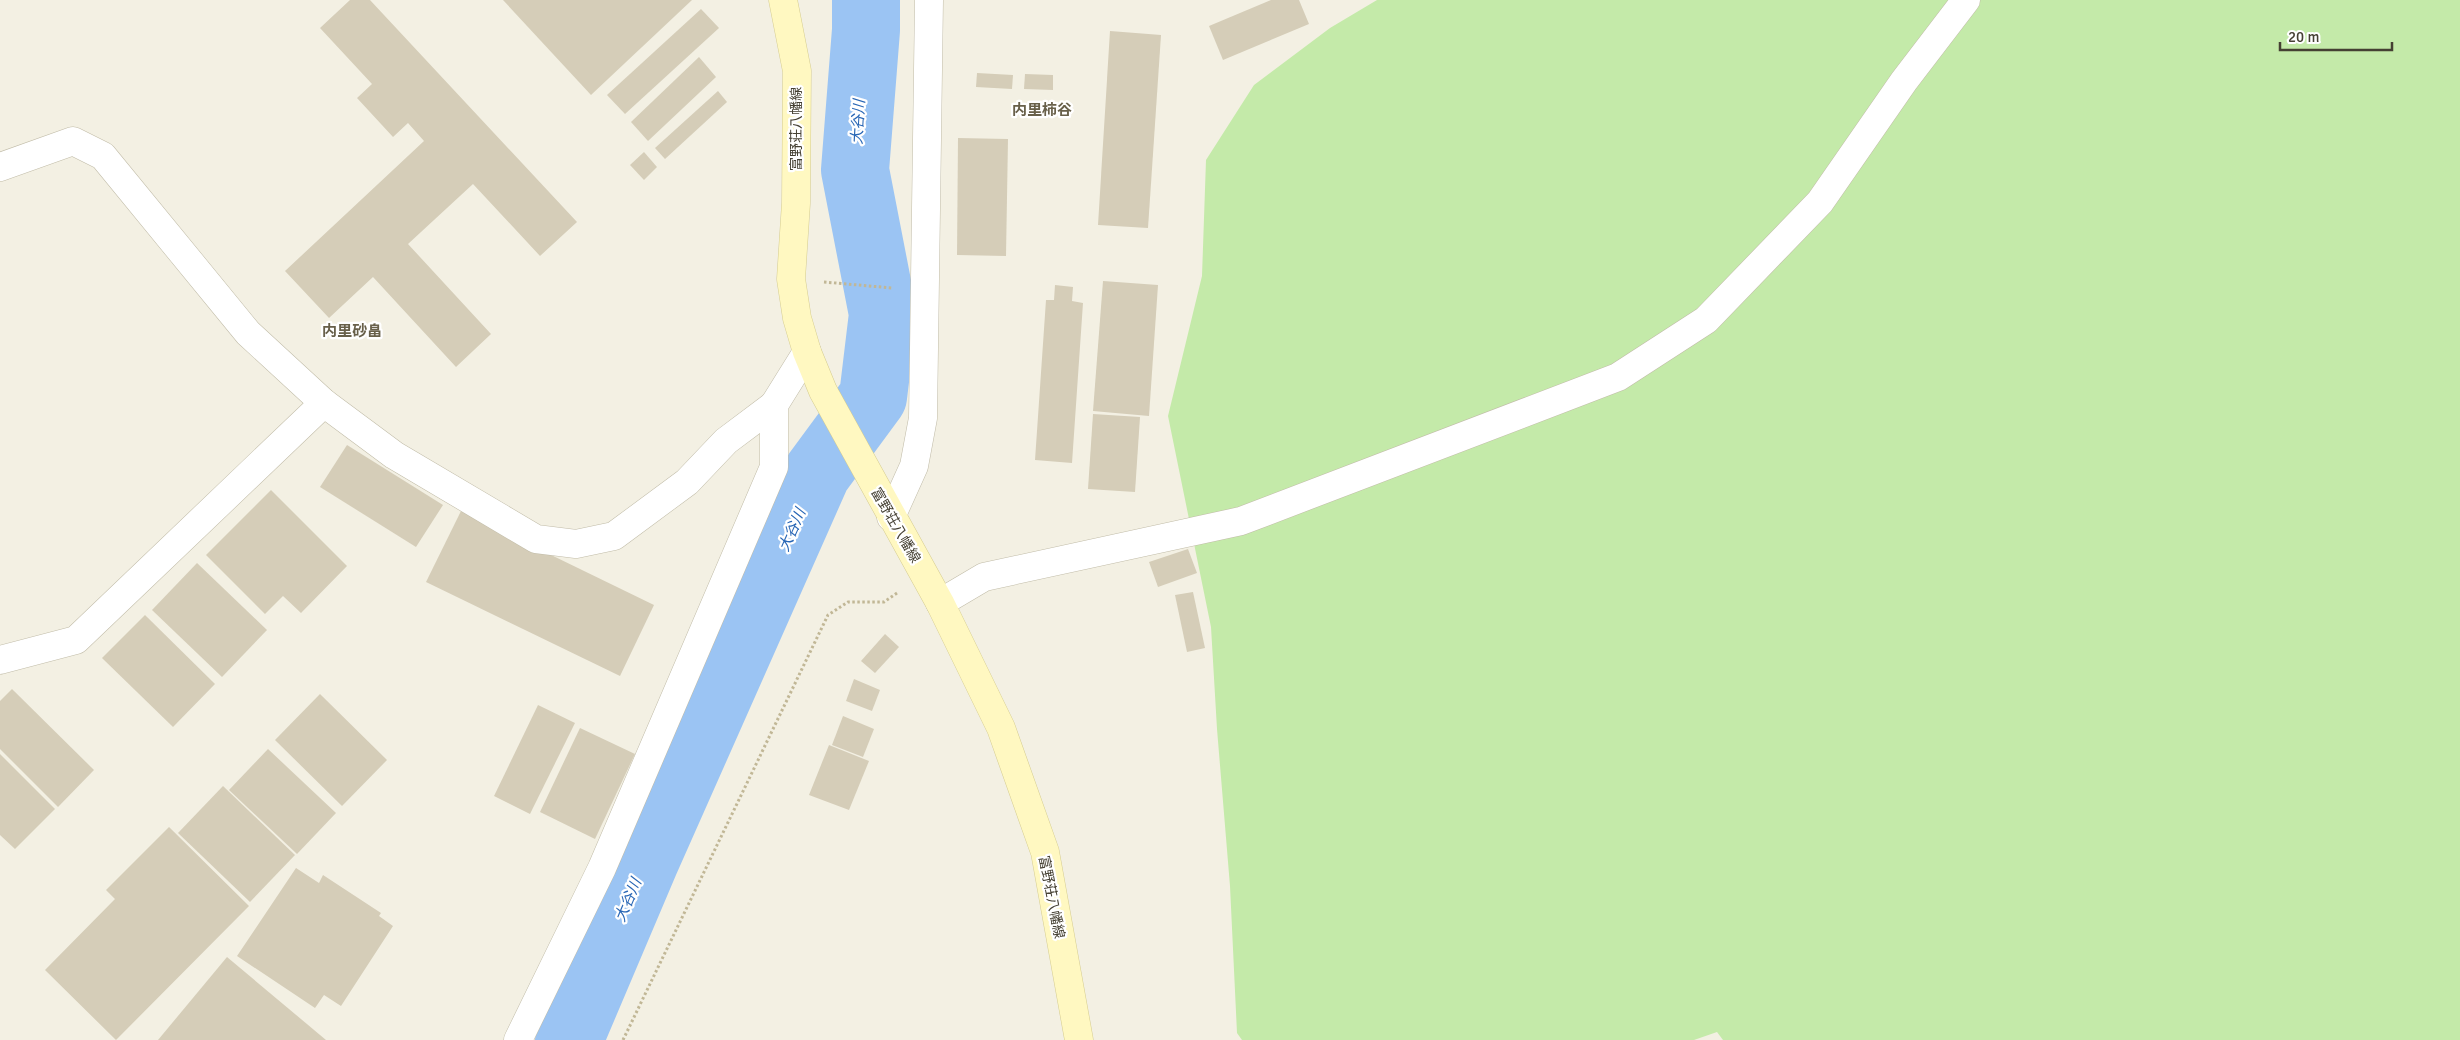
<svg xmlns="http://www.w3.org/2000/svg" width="2460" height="1040" font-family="Signika,'Noto Sans JP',sans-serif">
	<rect width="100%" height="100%" fill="#f3f0e3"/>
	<polygon fill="#c4eaa9" points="1377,0 2460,0 2460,1040 1723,1040 1717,1032 1694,1040 1242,1040 1237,1033 1230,886 1217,729 1211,627 1168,416 1202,276 1206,160 1254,85 1330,28"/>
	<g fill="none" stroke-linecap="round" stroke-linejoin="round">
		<polyline stroke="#9bc4f3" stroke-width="68" points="569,1040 645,861 817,473 873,397 883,314 855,170 866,30 866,0"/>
	</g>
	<g fill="#d5cdb8">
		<polygon points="350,0 370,0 577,222 540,256 473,184 408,244 491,334 456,367 373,277 329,318 285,271 424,141 408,123 393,137 357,98 372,84 320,28"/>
		<polygon points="503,0 692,0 591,95"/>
		<polygon points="1271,0 1299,0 1309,24 1223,60 1209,26"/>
		<polygon points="701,9 719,28 625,114 607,95"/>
		<polygon points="1110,31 1161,35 1148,228 1098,225"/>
		<polygon points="699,57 716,77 648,141 631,122"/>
		<polygon points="977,73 1013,75 1012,89 976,87"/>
		<polygon points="1025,74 1053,75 1053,90 1024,89"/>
		<polygon points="718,91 727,102 665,159 655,148"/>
		<polygon points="958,138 1008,139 1006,256 957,255"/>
		<polygon points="644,152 657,167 644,180 630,165"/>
		<polygon points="1103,281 1158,285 1149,416 1093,411"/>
		<polygon points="1055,285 1073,287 1072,301 1083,303 1072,463 1035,460 1046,300 1054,300"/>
		<polygon points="1093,414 1140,417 1135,492 1088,489"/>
		<polygon points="347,445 443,505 416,547 320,487"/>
		<polygon points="271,490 347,566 301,613 283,596 265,614 206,555"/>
		<polygon points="461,511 654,605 620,676 426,582"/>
		<polygon points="1188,549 1197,573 1158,587 1149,562"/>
		<polygon points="197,563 267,630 222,677 152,610"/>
		<polygon points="1193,592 1205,648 1187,652 1175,595"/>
		<polygon points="145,615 215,684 173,727 102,658"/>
		<polygon points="885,634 899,647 875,673 861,661"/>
		<polygon points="854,679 880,690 872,711 846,701"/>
		<polygon points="12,689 94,770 58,807 0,749 0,701"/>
		<polygon points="320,694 387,760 342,806 275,740"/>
		<polygon points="538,705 575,723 530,814 494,796"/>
		<polygon points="843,716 874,729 863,757 832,745"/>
		<polygon points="580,728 635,754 595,839 540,812"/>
		<polygon points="829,745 869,761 849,810 809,795"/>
		<polygon points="268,749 336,813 297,854 229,790"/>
		<polygon points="0,754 55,809 15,849 0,835"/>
		<polygon points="223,786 295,855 250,902 178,833"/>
		<polygon points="169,827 249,906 116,1040 45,970 115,899 106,890"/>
		<polygon points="296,868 319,883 323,875 381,913 379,916 393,926 341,1006 324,995 315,1008 237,956"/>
		<polygon points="227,957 326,1040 158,1040"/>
	</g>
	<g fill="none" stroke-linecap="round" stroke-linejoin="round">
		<defs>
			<g id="street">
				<polyline points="0,167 73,141 103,156 248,333 324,403 394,455 536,539 576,544 614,536 687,482 726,441 774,405"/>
				<polyline points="891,517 914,466 923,418 929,0"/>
				<polyline points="940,603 984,577 1241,521 1618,377 1706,320 1820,202 1904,81 1966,0"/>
				<polyline points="0,660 76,640 324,403"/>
				<polyline points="518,1040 602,868 774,467 774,405 807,352"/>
			</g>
			<polyline id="secondary" points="783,0 797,71 796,203 791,279 797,318 807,352 823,391 940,603 1001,728 1045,852 1079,1040"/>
		</defs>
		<use href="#street" stroke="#c1bca8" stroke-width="29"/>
		<use href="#secondary" stroke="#d5cc90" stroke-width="29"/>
		<g stroke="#c1b796" stroke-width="3" stroke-dasharray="2.5 2.5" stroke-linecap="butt">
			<polyline points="824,282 892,288"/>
			<polyline points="623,1040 828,615 848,602 884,602 897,593"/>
		</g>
		<use href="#street" stroke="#fff" stroke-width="28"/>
		<use href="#secondary" stroke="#fff8c1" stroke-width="28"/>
	</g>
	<g text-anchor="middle" stroke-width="4.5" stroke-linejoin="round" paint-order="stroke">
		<g font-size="14" fill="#454033" stroke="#fff">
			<text transform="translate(796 129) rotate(-90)" y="5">富野荘八幡線</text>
			<text transform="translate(896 525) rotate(60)" y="5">富野荘八幡線</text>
			<text transform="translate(1052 897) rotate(79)" y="5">富野荘八幡線</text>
		</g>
		<g font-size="15" font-weight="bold" fill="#68604a" stroke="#fff">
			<text x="1042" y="115">内里柿谷</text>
			<text x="352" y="336">内里砂畠</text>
		</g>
		<g font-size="15" font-style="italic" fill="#2866b5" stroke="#fff">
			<text transform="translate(858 122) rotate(-87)" y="5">大谷川</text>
			<text transform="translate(792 530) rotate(-66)" y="5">大谷川</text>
			<text transform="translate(628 900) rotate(-67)" y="5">大谷川</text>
		</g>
	</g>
	<path d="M2280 42v8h112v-8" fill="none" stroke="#454033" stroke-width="2.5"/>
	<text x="2288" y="42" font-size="15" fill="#454033" stroke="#ffffff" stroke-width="4" paint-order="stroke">20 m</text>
</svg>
